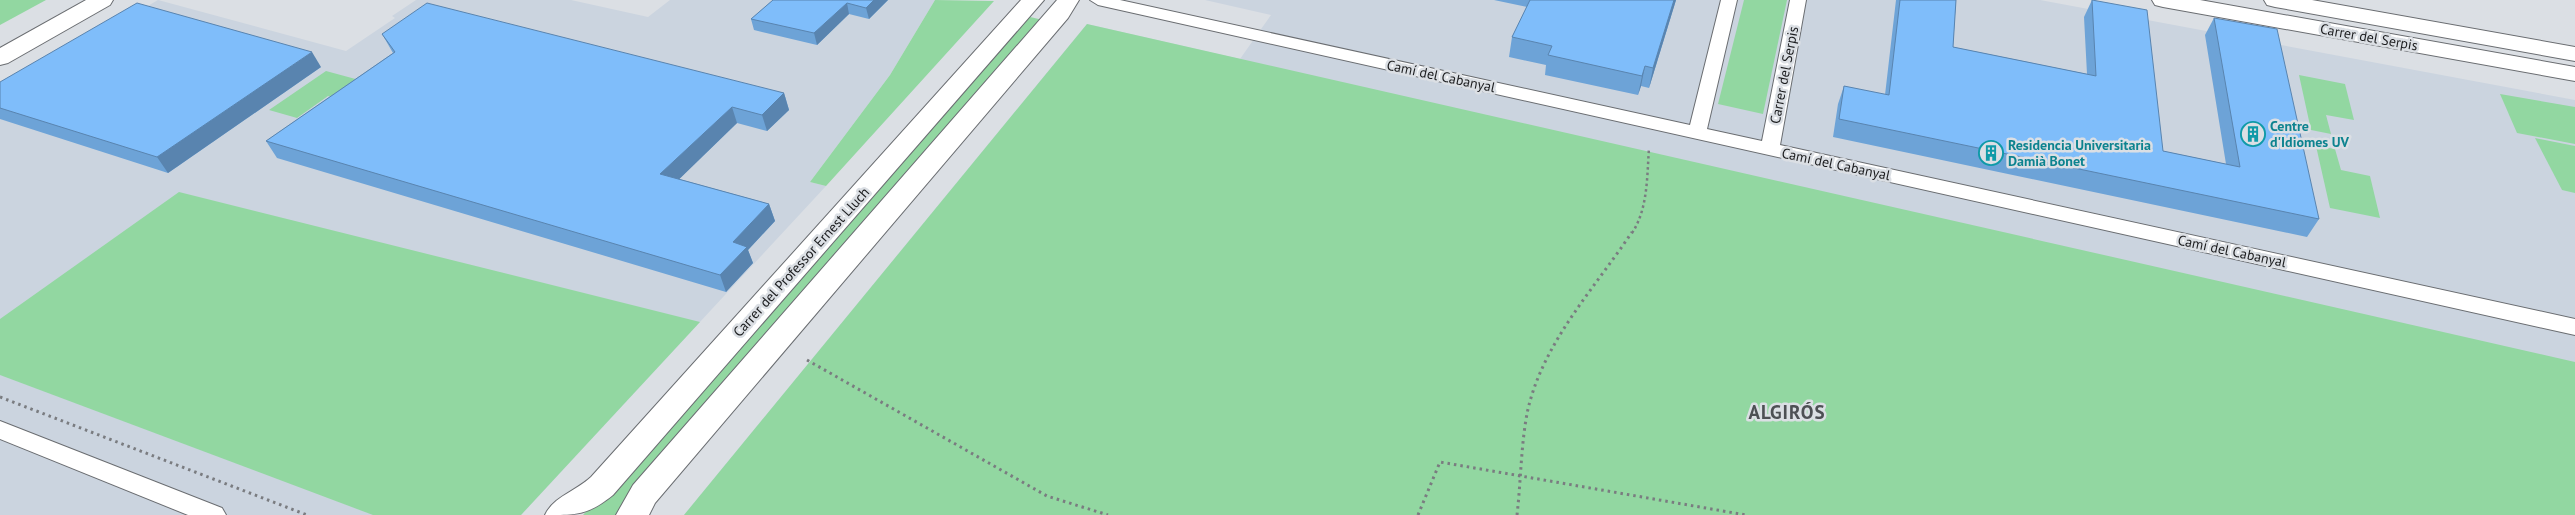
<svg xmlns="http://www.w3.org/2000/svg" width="2575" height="515" font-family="'PT Sans',sans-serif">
	<rect width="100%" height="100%" fill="#dbdfe4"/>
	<g fill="#cbd4df">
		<polygon points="158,0 346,51 395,18 392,16 416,0 571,0 648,17 670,0 935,0 890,75 810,182 826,186 521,515 0,515 0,93"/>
		<polygon points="1205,0 2040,0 2575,100 2575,515 684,515 1087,24 1240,59 1271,15"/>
	</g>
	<g fill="#92d7a1">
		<polygon points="0,0 46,0 0,25"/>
		<polygon points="935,0 994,1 826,186 810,182 890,75"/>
		<polygon points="1744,0 1787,0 1763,114 1718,104"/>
		<polygon points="1026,16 1047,21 621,515 583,515"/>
		<polygon points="1087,24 2575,362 2575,515 684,515"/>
		<polygon points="326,71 499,118 475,137 328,96 297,118 269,110"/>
		<polygon points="2299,75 2345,84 2354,120 2326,115 2331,134 2311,130"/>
		<polygon points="2500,94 2575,107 2575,144 2517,133"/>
		<polygon points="2535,138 2575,146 2575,193 2562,190"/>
		<polygon points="2316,146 2335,149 2341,170 2370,176 2380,218 2330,208"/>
		<polygon points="179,192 700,322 521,515 373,515 0,375 0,319"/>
	</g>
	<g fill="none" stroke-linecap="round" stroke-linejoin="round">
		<defs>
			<g id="lane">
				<polygon points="1090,0 1120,0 1690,125 1721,0 1737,0 1707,129 1762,141 1790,0 1806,0 1780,145 2575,319 2575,335 1098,5"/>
				<polygon points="0,421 222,508 226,515 188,515 0,439"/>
			</g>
			<g id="street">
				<polygon points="86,0 113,0 110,5 8,63 0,65 0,48"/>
				<path d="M1021,0H1044L613,495C588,515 578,515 545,515C553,497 576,491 591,477Z"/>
				<polygon points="1057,0 1079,0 1068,18 655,503 649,515 616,515 633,485"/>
			</g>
			<g id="secondary">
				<polygon points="2152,0 2200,0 2575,67 2575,81 2163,7 2155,5"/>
				<polygon points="2264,0 2312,0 2575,47 2575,61 2275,7 2267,5"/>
			</g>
		</defs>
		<use href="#lane" stroke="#6a6d71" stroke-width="2"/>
		<use href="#street" stroke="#6a6d71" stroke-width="2"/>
		<use href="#secondary" stroke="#6a6d71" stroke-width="2"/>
		<path stroke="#7a7c80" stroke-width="2.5" stroke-dasharray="2.5 3" stroke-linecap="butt" d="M1632,233C1648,209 1647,176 1649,148"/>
		<g stroke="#7a7c80" stroke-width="3" stroke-dasharray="2.5 4" stroke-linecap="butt">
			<polyline points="807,360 1047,496 1108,515"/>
			<polyline points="0,397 307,515"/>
			<polyline points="1418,515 1440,462 1746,515"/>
			<path d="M1517,515C1521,481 1521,441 1528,409C1544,341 1595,288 1632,232"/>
		</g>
		<use href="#lane" fill="#fff" fill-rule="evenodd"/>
		<use href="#street" fill="#fff" fill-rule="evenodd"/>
		<use href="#secondary" fill="#fff" fill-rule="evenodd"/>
	</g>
	<g fill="#6da3d7">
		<polygon points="773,0 888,0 869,19 849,14 817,45 754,30 751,19"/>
		<polygon points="1494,0 1676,0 1649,88 1641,86 1638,95 1545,75 1546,65 1509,57 1512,37 1527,7"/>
		<polygon points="1896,0 1956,0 1953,47 2087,74 2084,17 2092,0 2163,151 2226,164 2205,35 2214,18 2319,219 2307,237 1833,137 1838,104 1844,86 1885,95"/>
		<polygon points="382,34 784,93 789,110 767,131 737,123 679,179 769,204 775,221 748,250 753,263 726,292 277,158 266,141 393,53"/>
		<polygon points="321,67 168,173 0,119 0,82"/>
	</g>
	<g fill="#5984af">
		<polygon points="874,0 888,0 869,19 866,8"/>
		<polygon points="1674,0 1676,0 1649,88 1653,68"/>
		<polygon points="847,3 849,14 817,45 814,33"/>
		<polygon points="312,52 321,67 168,173 157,157"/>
		<polygon points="1645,66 1641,86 1638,95 1642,76"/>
		<polygon points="784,93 789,110 767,131 762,115"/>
		<polygon points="732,107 737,123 667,191 660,174"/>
		<polygon points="769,204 775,221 748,250 753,263 726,292 720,275 733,242"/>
	</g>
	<g fill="#7fbdfa" stroke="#5984af">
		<polygon points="773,0 874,0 866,8 847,3 814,33 751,19"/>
		<polygon points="1530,0 1674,0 1653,68 1645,66 1642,76 1548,55 1552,46 1512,37"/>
		<polygon points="1900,0 1956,0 1953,47 2096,76 2092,0 2147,10 2163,151 2240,167 2214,18 2277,29 2319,219 1839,119 1844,86 1889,95"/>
		<polygon points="137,3 312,52 157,157 0,108 0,82"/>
		<polygon points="427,3 784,93 762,115 732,107 660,174 769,204 733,242 747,247 720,275 266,141 395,52 382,34"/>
	</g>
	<defs>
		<symbol id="building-ring" viewBox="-11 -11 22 22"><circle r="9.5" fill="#dbdfe4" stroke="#0f9aa8" stroke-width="1.5"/><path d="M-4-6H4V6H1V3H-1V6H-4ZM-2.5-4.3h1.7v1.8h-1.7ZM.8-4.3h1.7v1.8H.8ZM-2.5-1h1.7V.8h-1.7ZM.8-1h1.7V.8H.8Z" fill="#0f9aa8"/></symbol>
	</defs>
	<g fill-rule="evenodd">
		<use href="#building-ring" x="2239" y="120" width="28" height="28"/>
		<use href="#building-ring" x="1977" y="139" width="28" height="28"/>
	</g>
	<g text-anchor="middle" stroke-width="5" stroke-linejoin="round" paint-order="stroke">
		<g font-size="14" fill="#1b1c1e" stroke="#dbdfe4">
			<text transform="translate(2369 37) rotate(10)" y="5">Carrer del Serpis</text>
			<text transform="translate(1784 75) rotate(-79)" y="5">Carrer del Serpis</text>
			<text transform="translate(1441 76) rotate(12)" y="5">Camí del Cabanyal</text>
			<text transform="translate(1836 164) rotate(12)" y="5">Camí del Cabanyal</text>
			<text transform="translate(2232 251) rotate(12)" y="5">Camí del Cabanyal</text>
			<text transform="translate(801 262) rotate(-48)" y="5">Carrer del Professor Ernest Lluch</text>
		</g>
		<g font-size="14" font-weight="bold" fill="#0d838f" stroke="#dbdfe4" text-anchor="start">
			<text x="2270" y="131">Centre<tspan x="2270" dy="16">d'Idiomes UV</tspan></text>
			<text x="2008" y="150">Residencia Universitaria<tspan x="2008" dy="16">Damià Bonet</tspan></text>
		</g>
		<g font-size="19" font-weight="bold" letter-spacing="1" fill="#4d5054" stroke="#dbdfe4">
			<text x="1787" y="419">ALGIRÓS</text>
		</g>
	</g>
</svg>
